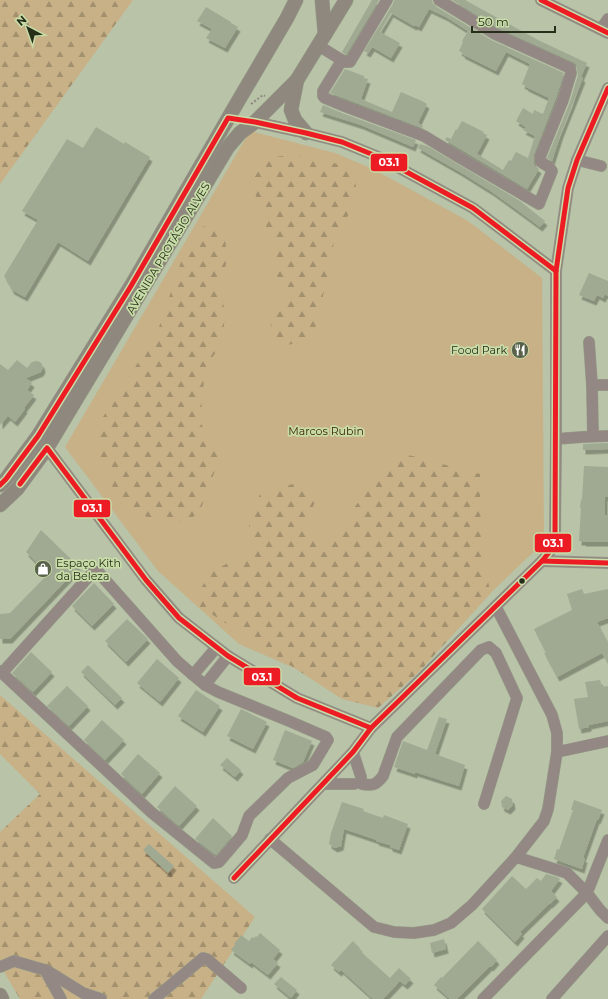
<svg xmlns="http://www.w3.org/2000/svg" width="608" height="999" font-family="Montserrat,sans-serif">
	<defs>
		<pattern id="forest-firs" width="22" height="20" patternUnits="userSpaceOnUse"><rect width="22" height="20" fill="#c8b187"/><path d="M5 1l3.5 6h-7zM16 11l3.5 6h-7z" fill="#a2906e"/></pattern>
		<filter id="shadow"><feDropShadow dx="2.5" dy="4.5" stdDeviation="0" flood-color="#0004"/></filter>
	</defs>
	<rect width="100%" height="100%" fill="#b8c3a7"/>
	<polygon fill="#c8b187" points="250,131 335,153 373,169 468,221 542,278 544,542 375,703 239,644 158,571 65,447"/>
	<g fill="url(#forest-firs)">
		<polygon points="0,0 133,0 0,184"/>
		<polygon points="291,155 338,164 356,179 355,204 335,237 323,296 312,341 280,346 270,323 285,292 273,268 274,244 260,213 252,181 267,158"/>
		<polygon points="204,226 225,236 227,260 221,284 225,318 221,344 205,369 200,422 220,457 199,514 172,526 123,508 100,461 94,431 157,333 183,256"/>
		<polygon points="401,453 480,474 481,556 491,593 419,672 378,708 342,699 193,602 210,573 251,550 249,523 260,494 296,483 316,500 303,528 327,555 356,505"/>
		<polygon points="0,695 255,917 201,999 20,999 0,965 0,832 40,794 0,754"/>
	</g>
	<g fill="#a0a992" filter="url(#shadow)">
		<polygon points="372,0 379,0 346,55 342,52"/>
		<polygon points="394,0 432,0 433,4 435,6 491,40 564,73 556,98 534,154 534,164 535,166 539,169 527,189 445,140 447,137 451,139 456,129 457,130 462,121 484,132 483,133 487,135 477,154 503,170 509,160 511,161 516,152 528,158 535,136 523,130 526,127 516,121 523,108 533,114 534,110 543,114 549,98 526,87 526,86 522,84 530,64 506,52 496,71 462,54 463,53 459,51 463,42 462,41 468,31 446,17 429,9 419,27 415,25 414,26 391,13 380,32 400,43 391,58 372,47 368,53 364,51 393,4"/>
		<polygon points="452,0 465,0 538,40 587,63 581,77 583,78 561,133 552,161 547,158 570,102 578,75 576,64 573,62 498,28"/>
		<polygon points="206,7 231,22 231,23 238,27 225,48 206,38 212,29 197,21"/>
		<polygon points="345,69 364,76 364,78 368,79 361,99 392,112 401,92 422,101 427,104 418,123 423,126 422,128 330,93"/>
		<polygon points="323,105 342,113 416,140 413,147 361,125 320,112"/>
		<polygon points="96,127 124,144 125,142 150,157 88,261 58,242 25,297 12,290 7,281 4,276 38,220 22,211 67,139 83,148"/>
		<polygon points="420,144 429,147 520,201 545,221 540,227 510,205 492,192 460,172 418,148"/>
		<polygon points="589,273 608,281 608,296 605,294 603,298 597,295 594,301 579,295"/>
		<polygon points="17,360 27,368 32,362 37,361 40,362 42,364 43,368 41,372 26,378 32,383 27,390 34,395 24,408 25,409 15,422 8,416 0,425 0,364 8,370"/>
		<polygon points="608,443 608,449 583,450 583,444"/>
		<polygon points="584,466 608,467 608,496 605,497 605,515 608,515 608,542 583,542 584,541 579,541 581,508 580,508 581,499 582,500"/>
		<polygon points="41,530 79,567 10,639 0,639 0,614 10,613 48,574 26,552"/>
		<polygon points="94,583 114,604 92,626 72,606"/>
		<polygon points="582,589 584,594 608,589 608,618 597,622 608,643 608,663 602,653 557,677 544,653 546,653 534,629 572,610 567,594"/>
		<polygon points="127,619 148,639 126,662 105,641"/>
		<polygon points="31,652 52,672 33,692 12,673"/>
		<polygon points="157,659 179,678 160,702 137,683"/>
		<polygon points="88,665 122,698 115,705 81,672"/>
		<polygon points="600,680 602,687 608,686 608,721 589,725 589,727 579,729 574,699 588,697 585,682"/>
		<polygon points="67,686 88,706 69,726 47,706"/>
		<polygon points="196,690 220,706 203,732 178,716"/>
		<polygon points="241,709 267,722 253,749 227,736"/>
		<polygon points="439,717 447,719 435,754 465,765 459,786 415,772 415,774 394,767 403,741 427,750"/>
		<polygon points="102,720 124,740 105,760 84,740"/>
		<polygon points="285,730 312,741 303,762 293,768 273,760"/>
		<polygon points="138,754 160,773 142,794 121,774"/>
		<polygon points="227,758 241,770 235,777 220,765"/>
		<polygon points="175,786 197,806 179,826 157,807"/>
		<polygon points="506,796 512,799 513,805 508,810 502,807 501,801"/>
		<polygon points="574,800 602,810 598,820 597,819 583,858 585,858 582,869 554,859 557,849 559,850 573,810 571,810"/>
		<polygon points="342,802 364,809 363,811 383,818 384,815 408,824 399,850 390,847 390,845 376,841 377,840 344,829 341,846 335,848 329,844 331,833"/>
		<polygon points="213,818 232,836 216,855 195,839"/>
		<polygon points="149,844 174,866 168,873 143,850"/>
		<polygon points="546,874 557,877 560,879 551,891 557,897 550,904 550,903 520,932 522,934 515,942 482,909 512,876 526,889 537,878 541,881"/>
		<polygon points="260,933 280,950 273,959 278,963 268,975 251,962 250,964 231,950 235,945 234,944 241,935 249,941 252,937 254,938 256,936 257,937"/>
		<polygon points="444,939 446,949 432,953 430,943"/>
		<polygon points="353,941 360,948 359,950 390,978 399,968 411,979 405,985 400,981 383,999 373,999 341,970 339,972 331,965"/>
		<polygon points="478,941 497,960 491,967 490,966 457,999 450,999 434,985 441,977 442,978"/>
		<polygon points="281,977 297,990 291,998 274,984"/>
	</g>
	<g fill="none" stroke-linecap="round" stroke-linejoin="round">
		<defs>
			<g id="minor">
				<polyline points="541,0 608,33"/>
				<polyline points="601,29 608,19"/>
				<polyline points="319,46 345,62 350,62 387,0"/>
				<polyline points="342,60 323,91 323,96 325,98 344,106 424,136 457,156 539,204 552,171 549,167 541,162 540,157 563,100 571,73 570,68 495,34 439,0"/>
				<polyline points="255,122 306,133 342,142 381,158 473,208 556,271"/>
				<polyline points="577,160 601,166"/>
				<polyline points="589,342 592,385 593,436"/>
				<polyline points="592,385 608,385"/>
				<polyline points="556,439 582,437 608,436"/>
				<polyline points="47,448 146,580 179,618 228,656 297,698 371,728"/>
				<polyline points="542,561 608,563"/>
				<polyline points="0,671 2,673 92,573 97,572 99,573 177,661 193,675 205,685 218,692 289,721 326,737 328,740 313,765 288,778 249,816 242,835 219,862 214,863 151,812 2,673"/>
				<polyline points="193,675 216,648"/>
				<polyline points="205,685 228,656"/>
				<polyline points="353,752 361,777"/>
				<polyline points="557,752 608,741"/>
				<polyline points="323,784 354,784"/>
				<path d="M362,784C373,786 376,785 383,776L397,737L481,650L489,647L496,653L517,698L484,804"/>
				<polyline points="270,839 374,927 394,932 414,933 434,930 451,923 472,905 516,857 544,821 548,809 557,752 557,733 552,715 496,607"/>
				<polyline points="516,857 567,873 587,893 600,910 608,918"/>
				<polyline points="234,878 353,752 371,728 542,561 551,550 555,536 556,439 556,271 568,188 577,160 608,88"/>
				<polyline points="0,967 14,961 45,970 61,999"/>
				<polyline points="46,970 83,993 101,999"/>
				<polyline points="154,999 203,958 207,959 241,988"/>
				<polyline points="483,999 587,893 608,840"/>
				<polyline points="552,999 608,936"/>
			</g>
			<g id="major">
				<polyline points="322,0 325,34"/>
				<polyline points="297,80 291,110 295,120 306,133"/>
				<polyline points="0,485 6,479 38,436 131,286 237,103 287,18 296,0"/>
				<polyline points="0,505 17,489 47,448 228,147 240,133 255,122 297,80 346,0"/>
				<polyline points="0,995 2,999"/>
			</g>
		</defs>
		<use href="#minor" stroke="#97a08a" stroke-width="12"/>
		<use href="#major" stroke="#97a08a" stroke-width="15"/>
		<polyline stroke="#8e8881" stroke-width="2" stroke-dasharray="2 2" stroke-linecap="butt" points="251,104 263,95 265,96"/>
		<use href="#minor" stroke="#948884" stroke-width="11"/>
		<use href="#major" stroke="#8f887e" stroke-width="14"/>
		<defs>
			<g id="bus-1">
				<polyline points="541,0 608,33"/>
				<polyline points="20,484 47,448 146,580 179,618 228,656 297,698 371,728"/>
				<polyline points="0,485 6,479 38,436 131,286 228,118 255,122 306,133 342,142 381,158 473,208 556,271"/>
				<polyline points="542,561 608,563"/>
				<polyline points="234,878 353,752 371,728 542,561 551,550 555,536 556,271 568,188 577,160 608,88"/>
			</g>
		</defs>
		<use href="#bus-1" stroke="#c8dda7" stroke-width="8"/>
		<use href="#bus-1" stroke="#ed1c24" stroke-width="5"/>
	</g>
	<defs>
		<symbol id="restaurant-disc" viewBox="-11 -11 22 22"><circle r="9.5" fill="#59624b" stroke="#c8dda7"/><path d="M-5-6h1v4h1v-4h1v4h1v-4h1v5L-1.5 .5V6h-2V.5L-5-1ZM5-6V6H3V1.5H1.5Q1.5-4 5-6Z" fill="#fff"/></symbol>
		<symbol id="shop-disc" viewBox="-11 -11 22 22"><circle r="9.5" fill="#59624b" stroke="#c8dda7"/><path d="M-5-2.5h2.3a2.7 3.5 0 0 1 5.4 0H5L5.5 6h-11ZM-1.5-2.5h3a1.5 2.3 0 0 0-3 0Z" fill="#fff"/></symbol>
	</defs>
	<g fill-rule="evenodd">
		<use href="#restaurant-disc" x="510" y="340" width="20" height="20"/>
		<use href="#shop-disc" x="33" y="559" width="20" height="20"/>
	</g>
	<circle fill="#262e19" stroke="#c8dda7" stroke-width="1.5" cx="522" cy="581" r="3.5"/>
	<g text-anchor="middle" stroke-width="3.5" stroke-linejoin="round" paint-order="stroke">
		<g font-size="11" fill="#262e19" stroke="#c8dda7">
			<text transform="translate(168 248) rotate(-59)" y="4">AVENIDA PROTÁSIO ALVES</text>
		</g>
		<g font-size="11" fill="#262e19" stroke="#c8dda7" text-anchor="end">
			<text x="507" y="354">Food Park</text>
			<text x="56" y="567" text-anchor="start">Espaço Kith<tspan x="56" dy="13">da Beleza</tspan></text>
		</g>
		<g font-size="11" fill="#3d2203" stroke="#c8dda7">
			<text x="326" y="435">Marcos Rubin</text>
		</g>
	</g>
	<g stroke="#c8dda7" stroke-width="1.5">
		<rect x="370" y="153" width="38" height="19" rx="4" fill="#ed1c24"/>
		<rect x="73" y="499" width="38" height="19" rx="4" fill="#ed1c24"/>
		<rect x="534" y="533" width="38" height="20" rx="4" fill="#ed1c24"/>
		<rect x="243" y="667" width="38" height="19" rx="4" fill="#ed1c24"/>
	</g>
	<g font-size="11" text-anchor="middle" font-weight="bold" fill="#fff">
		<text x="389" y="166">03.1</text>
		<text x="92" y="512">03.1</text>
		<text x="553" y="547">03.1</text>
		<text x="262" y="681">03.1</text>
	</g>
	<g transform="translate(28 28) rotate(319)" stroke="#c8dda7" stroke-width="3" paint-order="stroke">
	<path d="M0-3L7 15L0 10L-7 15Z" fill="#262e19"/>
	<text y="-6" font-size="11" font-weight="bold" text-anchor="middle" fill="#262e19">N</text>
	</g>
	<path d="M472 26v6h83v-6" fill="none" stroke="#262e19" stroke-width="2"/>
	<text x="478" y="26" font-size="12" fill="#262e19" stroke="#c8dda7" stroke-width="3" paint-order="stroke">50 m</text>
</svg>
